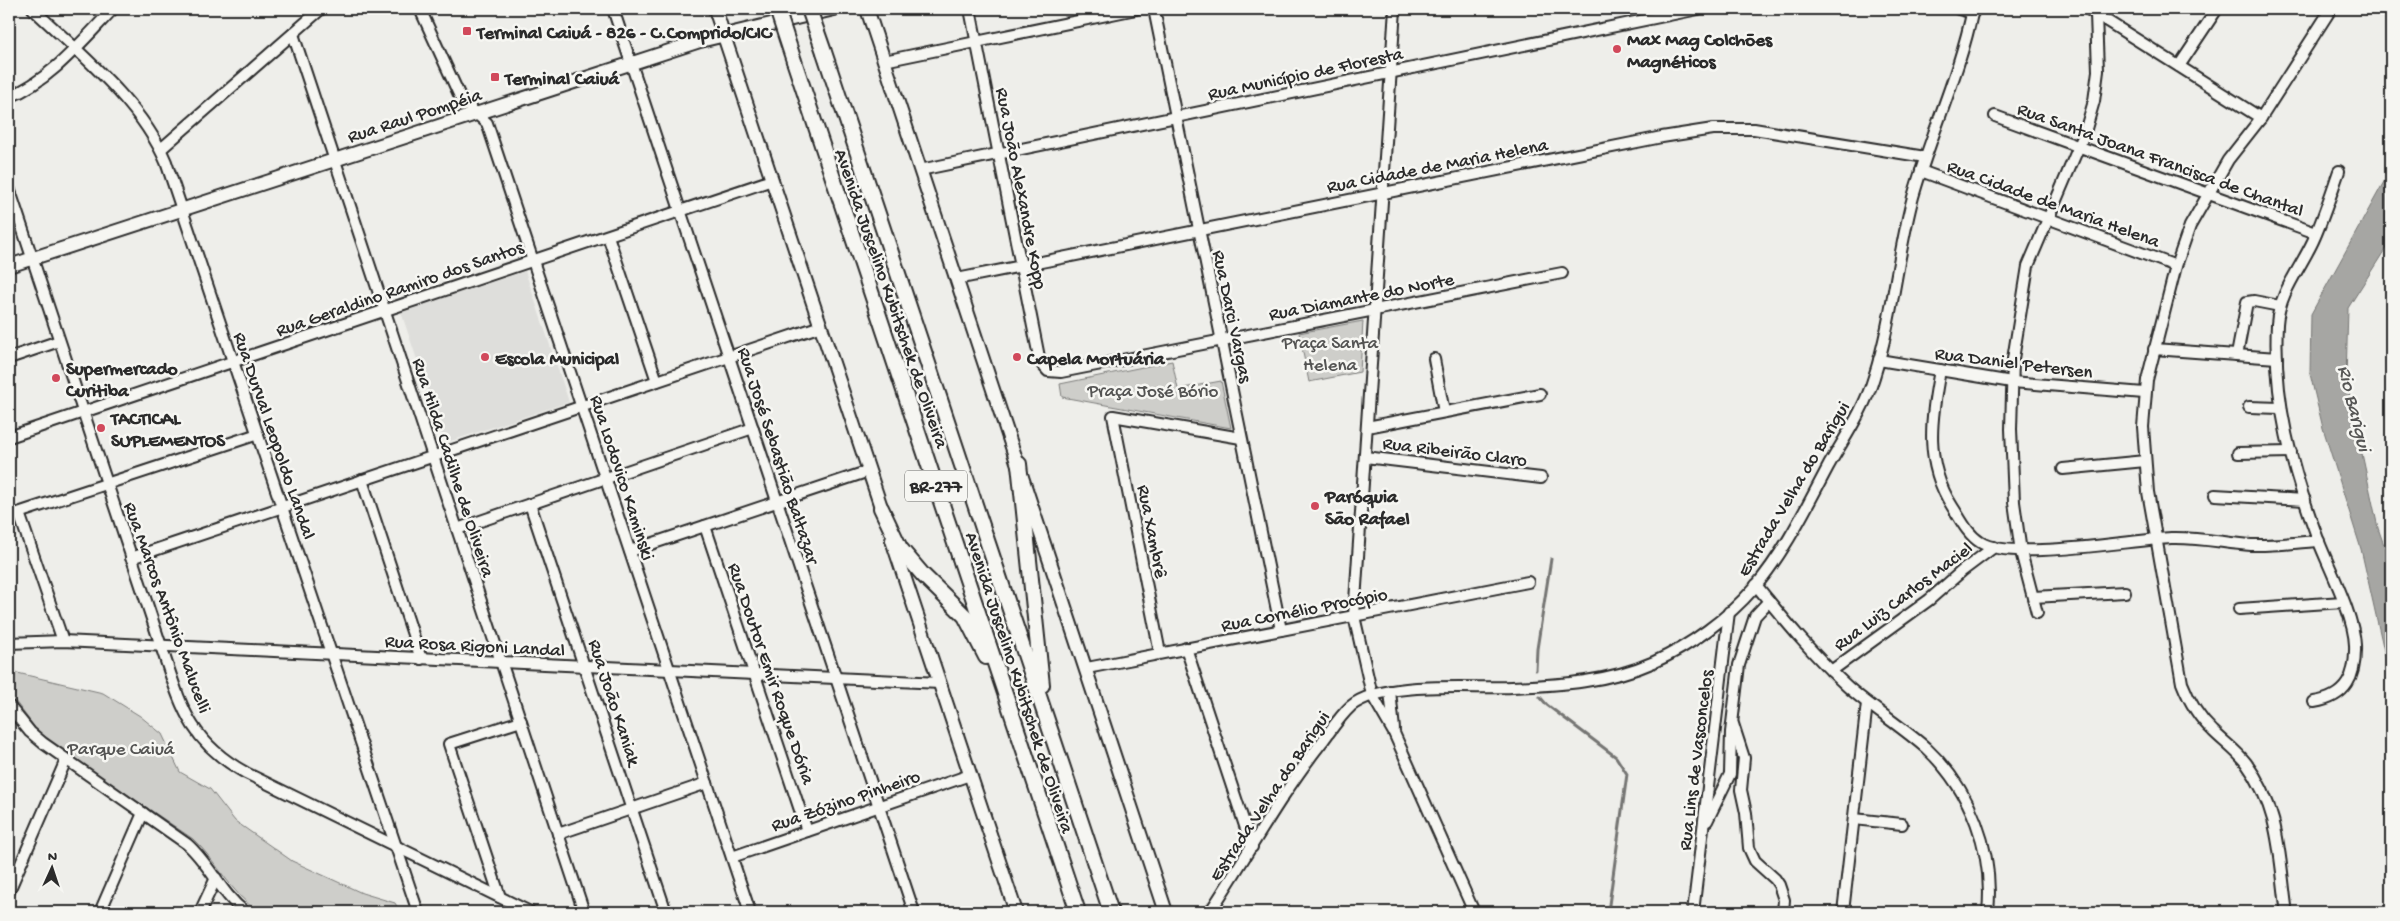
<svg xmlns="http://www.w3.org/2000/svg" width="2400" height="921" font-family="'Gochi Hand',sans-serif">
	<rect width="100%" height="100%" fill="#eeeeea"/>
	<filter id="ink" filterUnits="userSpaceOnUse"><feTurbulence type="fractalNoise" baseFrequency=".02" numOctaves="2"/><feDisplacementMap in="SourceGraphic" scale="10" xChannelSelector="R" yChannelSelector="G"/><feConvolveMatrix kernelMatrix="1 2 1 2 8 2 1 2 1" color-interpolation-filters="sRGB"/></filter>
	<g filter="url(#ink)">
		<polygon fill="#dededb" points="525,271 569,402 445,443 401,312"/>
		<g fill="#cececa" stroke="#7c7c7a">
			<polygon points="1363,321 1360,372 1309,382 1299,333"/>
			<polygon points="1172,361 1178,389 1221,381 1231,428 1062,397 1060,384"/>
			<path d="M9,671L103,693L140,716L162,734L180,772L210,789L235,821L292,861L362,893L395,903L400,912H259C230,893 218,862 193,839L49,741L36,729L9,693Z"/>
		</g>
		<polygon fill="#a6a6a3" stroke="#757573" points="2391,169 2391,240 2348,308 2346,379 2378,528 2391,565 2391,682 2361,549 2323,428 2310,374 2311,314"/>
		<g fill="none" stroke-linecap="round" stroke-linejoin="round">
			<g stroke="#757573" stroke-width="3">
				<polyline points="1536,670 1537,649 1551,559"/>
				<polyline points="1540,697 1547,705 1616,757 1627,774 1608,912"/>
			</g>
			<defs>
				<g id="minor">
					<path d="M33,9C79,53 141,102 166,162L418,912"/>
					<polyline points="420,9 462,101 487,123 750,912"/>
					<polyline points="613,9 914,912"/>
					<polyline points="970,9 1040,362 1048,371 1061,372 1562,273"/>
					<polyline points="1154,9 1281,630"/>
					<polyline points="1395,9 1354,616 1372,695 1394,733 1474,912"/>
					<polyline points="1959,9 1973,13"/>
					<polyline points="2088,9 2261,118"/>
					<polyline points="293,34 584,912"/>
					<polyline points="884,61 1136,9"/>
					<polyline points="2179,66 2217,9"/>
					<path d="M9,97C51,80 82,41 113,9"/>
					<polyline points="1995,116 2316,233"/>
					<polyline points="161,149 321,9"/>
					<polyline points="920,170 1698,9"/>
					<polyline points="1921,171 2176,266"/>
					<path d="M9,188L161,646C181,705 188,741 246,773L530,912"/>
					<polyline points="608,236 657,381"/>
					<polyline points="957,279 1662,137 1713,129 1754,129 1925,157"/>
					<polyline points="2154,349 2277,358"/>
					<polyline points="2237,355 2247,302 2254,301 2280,306"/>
					<polyline points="9,358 59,341"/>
					<polyline points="1434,359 1444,412"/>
					<polyline points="1879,360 2012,382 2144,393"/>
					<path d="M1940,370C1931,419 1924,462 1952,506C1960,518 1967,534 1980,542C2010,562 2130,540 2171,538C2199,537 2224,543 2251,545C2273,546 2297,542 2319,541"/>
					<polyline points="2249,407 2280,408"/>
					<polyline points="1367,427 1540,394"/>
					<polyline points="9,437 772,180"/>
					<polyline points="2238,453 2291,452"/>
					<polyline points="1365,457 1541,478"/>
					<polyline points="2063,469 2145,461"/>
					<polyline points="362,480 421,659"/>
					<polyline points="2215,495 2305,500"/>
					<polyline points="530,504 666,912"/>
					<polyline points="19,513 63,641"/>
					<polyline points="9,516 258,434"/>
					<polyline points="705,526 807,831"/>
					<polyline points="457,529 753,428"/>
					<polyline points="630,551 869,471"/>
					<polyline points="131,558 821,326"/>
					<path d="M1756,585C1785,621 1814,656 1848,687C1873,709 1901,726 1926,748C1971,790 1994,851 1988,912"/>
					<polyline points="2033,597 2125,592"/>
					<polyline points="2239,609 2343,602"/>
					<polyline points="2037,613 2021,552 2014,502 2011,429 2013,359 2028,266 2085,132 2094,101 2098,71 2096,14 2099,9"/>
					<polyline points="9,643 63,641 940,683"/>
					<polyline points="1186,648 1252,847"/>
					<polyline points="1160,653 1113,416 1241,438"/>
					<polyline points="1087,668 1528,582"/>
					<polyline points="1831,671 1929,600 1962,571 1994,547"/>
					<polyline points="1390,691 1394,729"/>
					<path d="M2314,702C2347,697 2356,676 2355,645C2354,616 2330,570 2319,542C2292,469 2273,402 2277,324C2279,293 2300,269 2313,241C2323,219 2331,194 2339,171"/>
					<path d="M9,706L30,732L43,743L187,844C210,864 221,894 245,912"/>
					<polyline points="1733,724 1744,758 1741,790 1746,813 1749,848 1755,861 1775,879 1779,885 1784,900 1783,912"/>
					<polyline points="1854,819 1902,824"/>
					<polyline points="1707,821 1730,774 1731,732 1739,665 1755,616 1769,601"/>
					<polyline points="558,834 707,783"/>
					<polyline points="732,857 970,775"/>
					<polyline points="9,891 66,760"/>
					<polyline points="500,897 449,744 521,721"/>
					<path d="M2286,906C2279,852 2279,808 2246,763C2237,751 2224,742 2213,731C2198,717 2189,701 2182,683L2148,492L2143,427L2147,380L2176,266L2190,226L2228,160L2261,118L2331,9"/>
					<polyline points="100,912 143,813"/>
					<polyline points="200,912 216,878"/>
					<path d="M1210,912C1247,856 1280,795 1322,742C1331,730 1340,716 1351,706C1382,680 1471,689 1512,687C1560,685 1609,682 1654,662C1690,646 1728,618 1754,588C1785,552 1807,506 1829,465C1845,437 1865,408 1874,377C1893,318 1897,256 1913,197C1931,133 1960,73 1973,9"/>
					<polyline points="1693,912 1729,612"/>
					<polyline points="1843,912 1867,703"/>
				</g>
				<g id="major">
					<polyline points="715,9 884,516"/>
					<polyline points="867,9 1166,912"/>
					<polyline points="9,266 700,41 834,9"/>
					<polyline points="892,540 1016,912"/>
				</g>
				<g id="highway">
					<polyline points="824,52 1111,912"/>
					<polyline points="794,61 1078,912"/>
					<polyline points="1019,464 1042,685"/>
					<polyline points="881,508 900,548 923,575 965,616 986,657"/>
				</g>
			</defs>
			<use href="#minor" stroke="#2b2b2b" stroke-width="14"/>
			<use href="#major" stroke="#2b2b2b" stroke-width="16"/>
			<use href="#highway" stroke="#2b2b2b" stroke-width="18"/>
			<use href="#minor" stroke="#f6f6f2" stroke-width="10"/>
			<use href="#major" stroke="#f6f6f2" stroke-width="12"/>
			<use href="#highway" stroke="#f6f6f2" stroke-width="14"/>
			<defs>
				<g id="highway-bridge">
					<polyline points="777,9 794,61"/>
					<polyline points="809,9 824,52"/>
				</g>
			</defs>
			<use href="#highway-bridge" stroke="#2b2b2b" stroke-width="18" stroke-linecap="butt"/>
			<use href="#highway-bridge" stroke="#f6f6f2" stroke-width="14"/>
		</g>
	</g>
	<g fill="#d1495b" stroke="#f6f6f2" stroke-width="2">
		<rect x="462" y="26" width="10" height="10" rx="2.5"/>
		<circle cx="1617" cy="49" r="5"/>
		<rect x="490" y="72" width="10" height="10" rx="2.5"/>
		<circle cx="485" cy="357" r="5"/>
		<circle cx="1017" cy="357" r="5"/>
		<circle cx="56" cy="378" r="5"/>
		<circle cx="101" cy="428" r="5"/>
		<circle cx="1315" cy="506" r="5"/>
	</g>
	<g text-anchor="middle" stroke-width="5" stroke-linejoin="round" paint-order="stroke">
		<rect fill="#f6f6f2" stroke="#686867" stroke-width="1" x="905" y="470.5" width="62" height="31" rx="4"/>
		<g font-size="18" font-weight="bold" fill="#2b2b2b">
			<text x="936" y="492">BR-277</text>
		</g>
		<g font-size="19" font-weight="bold" fill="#2b2b2b" stroke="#f6f6f2" text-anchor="start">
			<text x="477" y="38">Terminal Caiuá - 826 - C.Comprido/CIC</text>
			<text x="1627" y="45">Max Mag Colchões<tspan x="1627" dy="22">Magnéticos</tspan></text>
			<text x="505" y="84">Terminal Caiuá</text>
			<text x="495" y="364">Escola Municipal</text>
			<text x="1027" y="364">Capela Mortuária</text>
			<text x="66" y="374">Supermercado<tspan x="66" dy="22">Curitiba</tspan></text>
			<text x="111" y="424">TACTICAL<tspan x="111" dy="22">SUPLEMENTOS</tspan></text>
			<text x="1325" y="502">Paróquia<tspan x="1325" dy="22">São Rafael</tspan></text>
		</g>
		<g font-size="19" fill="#2b2b2b" stroke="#f6f6f2">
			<text transform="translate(1305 72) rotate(-12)" y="7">Rua Município de Floresta</text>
			<text transform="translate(414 114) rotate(-18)" y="7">Rua Raul Pompéia</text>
			<text transform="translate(2161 158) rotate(20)" y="7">Rua Santa Joana Francisca de Chantal</text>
			<text transform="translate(1437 164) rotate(-11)" y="7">Rua Cidade de Maria Helena</text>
			<text transform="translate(1023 188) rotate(79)" y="7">Rua João Alexandre Kopp</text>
			<text transform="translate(2054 202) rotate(20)" y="7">Rua Cidade de Maria Helena</text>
			<text transform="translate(399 287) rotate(-19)" y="7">Rua Geraldino Ramiro dos Santos</text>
			<text transform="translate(1361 295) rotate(-11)" y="7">Rua Diamante do Norte</text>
			<text transform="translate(893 298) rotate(71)" y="7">Avenida Juscelino Kubitschek de Oliveira</text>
			<text transform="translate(1234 316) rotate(78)" y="7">Rua Darci Vargas</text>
			<text transform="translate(2014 361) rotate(7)" y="7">Rua Daniel Petersen</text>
			<text transform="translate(276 435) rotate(71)" y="7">Rua Durval Leopoldo Landal</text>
			<text transform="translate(1455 450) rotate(7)" y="7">Rua Ribeirão Claro</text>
			<text transform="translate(780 455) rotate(72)" y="7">Rua José Sebastião Baltazar</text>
			<text transform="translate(455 467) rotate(72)" y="7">Rua Hilda Cadilhe de Oliveira</text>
			<text transform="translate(624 477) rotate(72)" y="7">Rua Lodovico Kaminski</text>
			<text transform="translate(1792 488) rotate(-59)" y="7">Estrada Velha do Barigui</text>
			<text transform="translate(1154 531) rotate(79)" y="7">Rua Xambrê</text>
			<text transform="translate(1902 595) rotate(-37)" y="7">Rua Luiz Carlos Maciel</text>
			<text transform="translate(169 607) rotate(70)" y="7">Rua Marcos Antônio Malucelli</text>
			<text transform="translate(1304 608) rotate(-11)" y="7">Rua Cornélio Procópio</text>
			<text transform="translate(475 644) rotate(3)" y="7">Rua Rosa Rigoni Landal</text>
			<text transform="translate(773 673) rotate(71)" y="7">Rua Doutor Emir Roque Dória</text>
			<text transform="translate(1021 682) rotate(72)" y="7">Avenida Juscelino Kubitschek de Oliveira</text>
			<text transform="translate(616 702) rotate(72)" y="7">Rua João Kaniak</text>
			<text transform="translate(1694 760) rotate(-83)" y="7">Rua Lins de Vasconcelos</text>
			<text transform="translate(1268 795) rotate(-56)" y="7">Estrada Velha do Barigui</text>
			<text transform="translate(845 799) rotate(-19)" y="7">Rua Zózino Pinheiro</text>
		</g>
		<g font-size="19" fill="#545453" stroke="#f6f6f2">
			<text x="1330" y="348">Praça Santa<tspan x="1330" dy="22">Helena</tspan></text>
			<text x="1153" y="396">Praça José Bório</text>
			<text x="121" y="754">Parque Caiuá</text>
		</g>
		<g font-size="20" font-style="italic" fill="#565655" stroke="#f6f6f2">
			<text transform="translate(2356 408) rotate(76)" y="7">Rio Barigui</text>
		</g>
	</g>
	<rect width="2400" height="921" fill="none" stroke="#f6f6f2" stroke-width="30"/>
	<rect x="15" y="15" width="2370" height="891" fill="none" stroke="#2b2b2b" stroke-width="2" filter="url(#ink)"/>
	<g transform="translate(52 868) rotate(3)" stroke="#f6f6f2" stroke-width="4" paint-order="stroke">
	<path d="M0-4L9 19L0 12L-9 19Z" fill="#2b2b2b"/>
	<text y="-8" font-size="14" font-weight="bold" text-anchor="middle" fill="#2b2b2b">N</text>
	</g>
</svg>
